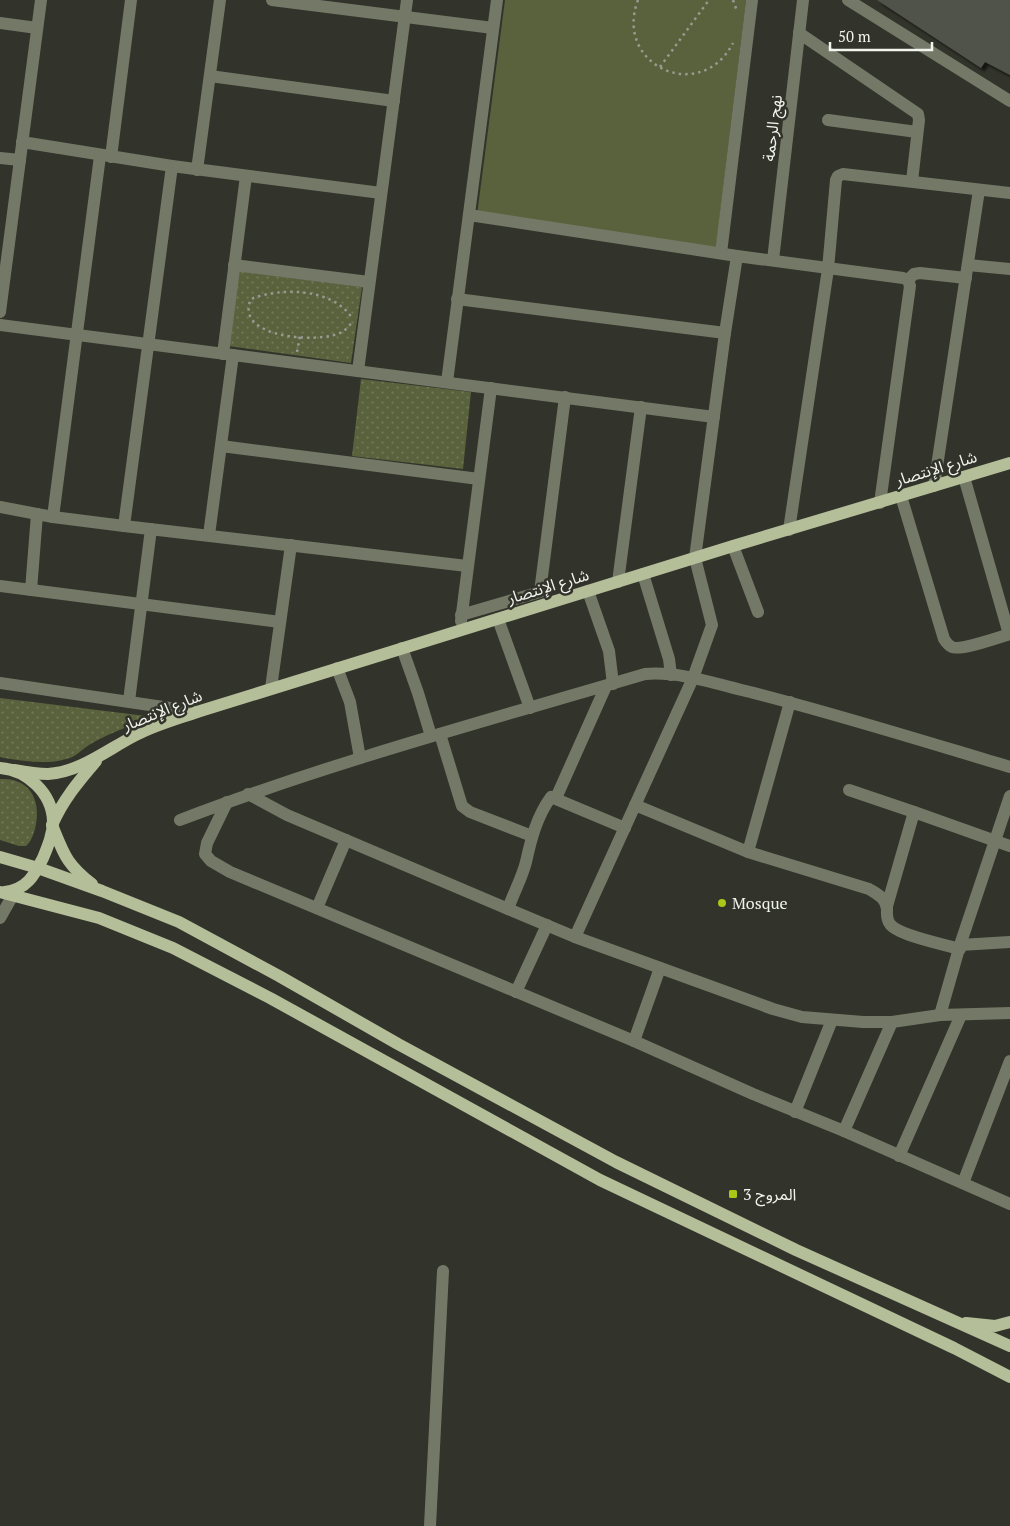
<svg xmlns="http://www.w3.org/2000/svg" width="1010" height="1526" font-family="'PT Serif','Noto Sans Arabic',serif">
	<defs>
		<pattern id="green-dots" width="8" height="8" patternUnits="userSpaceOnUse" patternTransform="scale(1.25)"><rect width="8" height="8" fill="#59623c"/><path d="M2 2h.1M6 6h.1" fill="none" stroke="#717958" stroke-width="1.8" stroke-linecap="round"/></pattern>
		<filter id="shadow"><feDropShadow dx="3.5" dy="3.5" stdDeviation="1" flood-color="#0009"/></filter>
	</defs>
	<rect width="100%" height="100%" fill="#32342b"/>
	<g fill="url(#green-dots)">
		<polygon points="239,271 362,287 351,363 228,346"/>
		<polygon points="361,379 471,392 463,469 352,456"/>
		<path d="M0,698L146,716L147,719L146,721C129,725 104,736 89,745C81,750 76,757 66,759C46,765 25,761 4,758L0,757Z"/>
		<path d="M0,779C31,777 42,802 35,829C33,835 31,842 26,846H19L0,840Z"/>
	</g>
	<polygon fill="#59623c" points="505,0 746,0 716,247 477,215"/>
	<polygon fill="#50534a" filter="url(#shadow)" points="877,0 1010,0 1010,75 985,62 981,68"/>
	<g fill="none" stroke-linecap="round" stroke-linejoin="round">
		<g stroke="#989a92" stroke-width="2.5" stroke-dasharray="2.5 4" stroke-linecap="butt">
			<path d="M638,0C613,66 701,105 733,43"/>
			<polyline points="733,0 737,11"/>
			<polyline points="660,67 709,0"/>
			<path d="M351,324C348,326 345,331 342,332C322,344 233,339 251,299C281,287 333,288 352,318"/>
			<polyline points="297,352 300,336"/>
		</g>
		<g stroke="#747967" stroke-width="12">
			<polyline points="272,0 493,28"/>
			<polyline points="848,0 1010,101"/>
			<polyline points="0,23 37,28"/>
			<polyline points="799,33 918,114 919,120 912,181"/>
			<polyline points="210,76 394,101"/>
			<polyline points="828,120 917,132"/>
			<polyline points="22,142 172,166 381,193"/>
			<polyline points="111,157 131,0"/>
			<polyline points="0,158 20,160"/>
			<polyline points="197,170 220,0"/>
			<polyline points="469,215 737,256 903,278 908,280 910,286 880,503"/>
			<polyline points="721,253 752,0"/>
			<polyline points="773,260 803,0"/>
			<polyline points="234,265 369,282"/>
			<polyline points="968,265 1010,269"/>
			<polyline points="908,280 914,274 920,273 966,278"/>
			<polyline points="457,299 725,333"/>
			<polyline points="0,312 41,0"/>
			<polyline points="0,325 714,417"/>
			<polyline points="223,354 246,176"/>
			<polyline points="358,371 407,0"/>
			<polyline points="447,382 497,0"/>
			<polyline points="221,446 479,479"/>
			<polyline points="964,477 1009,634"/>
			<polyline points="934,486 979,190"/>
			<path d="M901,496L944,639C946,642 949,646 952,647C960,651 1000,637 1010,634"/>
			<polyline points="0,507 53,517 124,526 467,566"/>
			<polyline points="53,517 100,156"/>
			<polyline points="124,526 172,166"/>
			<polyline points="789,530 828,269 836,180 838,176 843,174 1010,193"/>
			<polyline points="209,535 233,355"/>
			<polyline points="733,546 758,612"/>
			<polyline points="643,574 669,659 671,675"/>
			<polyline points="618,582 641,407"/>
			<polyline points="0,586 280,622"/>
			<polyline points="31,590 37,514"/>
			<polyline points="588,591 609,651 613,684"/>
			<polyline points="461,615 540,592 565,397"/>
			<polyline points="498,619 530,708"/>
			<polyline points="461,621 491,388"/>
			<polyline points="402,648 418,693 431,736"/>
			<polyline points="337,668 350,702 360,758"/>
			<polyline points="0,683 197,712"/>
			<polyline points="271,688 291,545"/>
			<polyline points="129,701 151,529"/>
			<polyline points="440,734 462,806 470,812 532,836"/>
			<polyline points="849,790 914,812"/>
			<polyline points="248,794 287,815 508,909 575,937 773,1009 802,1017 863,1022 892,1022 940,1015 1010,1013"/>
			<polyline points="556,798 606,686"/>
			<polyline points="227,802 207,843 205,854 211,861 230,872 634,1041 753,1094 844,1131 1010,1204"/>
			<polyline points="635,805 748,852 790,702"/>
			<path d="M180,820C332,762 489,720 645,674C680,671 716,684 750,692C837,714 923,741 1010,767"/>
			<path d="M748,852L869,889C877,894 886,898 887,909C887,914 886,919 890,924C897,935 946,945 960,949"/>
			<polyline points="887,906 914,812 1010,846"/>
			<polyline points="317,908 346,840"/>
			<path d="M508,909C513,894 522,878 526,862C531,839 537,816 551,797L625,828"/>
			<polyline points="0,918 13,895"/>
			<polyline points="575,937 693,678 712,625 695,558 725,333 737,256"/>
			<polyline points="960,945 1010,942"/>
			<polyline points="516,992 547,925"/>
			<polyline points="940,1015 960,945 1010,796"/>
			<polyline points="634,1041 660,968"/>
			<polyline points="795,1112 832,1020"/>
			<polyline points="844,1131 892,1022"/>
			<polyline points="899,1156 961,1015"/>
			<polyline points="963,1183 1010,1061"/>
			<polyline points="430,1526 443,1271"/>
		</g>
		<g stroke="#b4be99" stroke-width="12">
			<path d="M0,768C27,770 52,793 53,821C53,834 48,846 43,858C34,876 27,889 5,892"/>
			<path d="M14,770C25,772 37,774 48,774C81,772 108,749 136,735C155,725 177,719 197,712L733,546L1010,463"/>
			<polyline points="0,857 38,868 102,891 179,922 279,976 398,1044 616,1162 796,1250 1010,1346"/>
			<path d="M92,884C66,864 64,854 52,825C63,800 78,782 96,761"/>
			<polyline points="0,892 99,918 173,948 270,998 600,1180 954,1348 1010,1377"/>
			<polyline points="966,1323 995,1326 1010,1322"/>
		</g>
	</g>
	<g fill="#aac717" stroke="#32342b" stroke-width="2">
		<circle cx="722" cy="903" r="5"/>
		<rect x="728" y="1189" width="10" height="10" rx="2.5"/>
	</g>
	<g text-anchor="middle" stroke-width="5" stroke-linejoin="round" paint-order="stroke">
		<g font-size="16" fill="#f2f4ee" stroke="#32342b">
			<text transform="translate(772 128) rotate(-83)" y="6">نهج الرحمة</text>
			<text transform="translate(936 468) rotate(-17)" y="6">شارع الإنتصار</text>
			<text transform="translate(548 586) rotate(-17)" y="6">شارع الإنتصار</text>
			<text transform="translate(162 710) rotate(-22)" y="6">شارع الإنتصار</text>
		</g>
		<g font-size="16" fill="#f2f4ee" stroke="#32342b" text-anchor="start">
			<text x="732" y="909">Mosque</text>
			<text x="743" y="1200">المروج 3</text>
		</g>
	</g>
	<path d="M830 42v8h102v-8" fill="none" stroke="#f2f4ee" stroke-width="2.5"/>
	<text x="838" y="42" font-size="15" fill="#f2f4ee" stroke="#32342b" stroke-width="4" paint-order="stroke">50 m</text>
</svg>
